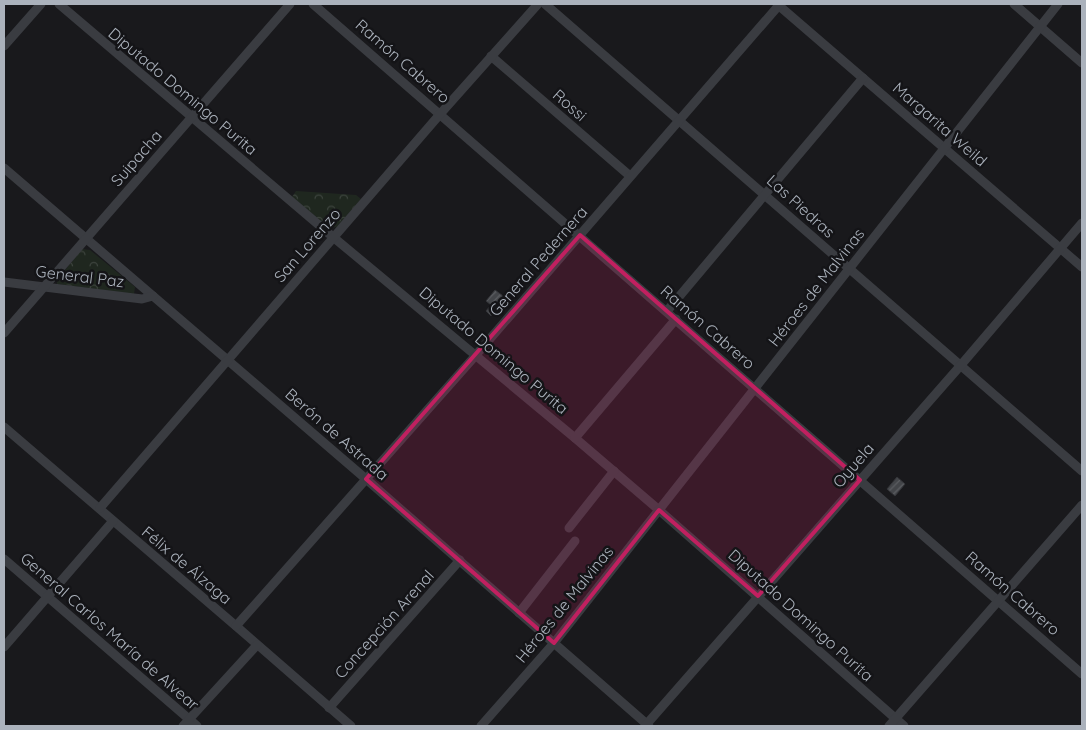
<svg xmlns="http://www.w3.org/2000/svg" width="1086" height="730" font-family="Quicksand,sans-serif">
	<defs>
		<pattern id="forest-crowns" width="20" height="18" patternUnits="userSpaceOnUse" patternTransform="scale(1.25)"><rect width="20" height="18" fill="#1f271f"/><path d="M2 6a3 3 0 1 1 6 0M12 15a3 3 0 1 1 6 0" fill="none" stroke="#3d443e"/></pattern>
		<pattern id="building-hatch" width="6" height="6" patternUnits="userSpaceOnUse" patternTransform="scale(1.25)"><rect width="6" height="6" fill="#434549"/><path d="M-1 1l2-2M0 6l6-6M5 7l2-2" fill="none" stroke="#5b5d61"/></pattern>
	</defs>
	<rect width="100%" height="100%" fill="#19191c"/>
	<g fill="url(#forest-crowns)">
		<polygon points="296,191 356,195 361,199 337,227 329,228 292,197"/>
		<polygon points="82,249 90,250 135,287 134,294 57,284 57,280"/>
	</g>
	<g fill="url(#building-hatch)" stroke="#333438">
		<polygon points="495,290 507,299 491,316 486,311 491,305 486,301"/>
		<polygon points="897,477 905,484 895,496 887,489"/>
	</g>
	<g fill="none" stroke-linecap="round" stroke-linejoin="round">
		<g stroke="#3a3c41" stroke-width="9">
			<polyline points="59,4 333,237 575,438 659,510 904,726"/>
			<polyline points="313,4 1082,674"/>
			<polyline points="545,4 1082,471"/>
			<polyline points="777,4 1082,267"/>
			<polyline points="1014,4 1082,63"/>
			<polyline points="4,46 41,4"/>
			<polyline points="491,56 630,176"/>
			<polyline points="4,168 366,479 649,726"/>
			<polyline points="4,282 142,299 153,296"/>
			<polyline points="667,311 863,78"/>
			<polyline points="4,333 290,4"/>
			<polyline points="4,427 236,626 351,726"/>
			<polyline points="575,438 676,319"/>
			<polyline points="100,508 441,113 538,4"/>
			<polyline points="569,528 614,471"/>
			<polyline points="4,559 197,726"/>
			<polyline points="519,613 575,541"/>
			<polyline points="236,626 476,355 780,4"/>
			<polyline points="4,647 113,521"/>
			<polyline points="329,708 460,560"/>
			<polyline points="183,726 257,645"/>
			<polyline points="481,726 554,643 1058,4"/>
			<polyline points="645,726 961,365 1082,223"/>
			<polyline points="889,726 1082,505"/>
		</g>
	</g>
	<path fill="#c12060" fill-opacity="0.2" stroke="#c12060" stroke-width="4" stroke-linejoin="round" d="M580,235L860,480L758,596L659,510L554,643L366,479Z"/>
	<g text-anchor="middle" stroke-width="5" stroke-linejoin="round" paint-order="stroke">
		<g font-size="16" fill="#abb2bc" stroke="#141417">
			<text transform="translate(403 61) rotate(41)" y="6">Ramón Cabrero</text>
			<text transform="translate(183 91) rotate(40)" y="6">Diputado Domingo Purita</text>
			<text transform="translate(570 105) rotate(41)" y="6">Rossi</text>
			<text transform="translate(940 124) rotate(41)" y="6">Margarita Weild</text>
			<text transform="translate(136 158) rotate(-49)" y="6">Suipacha</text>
			<text transform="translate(801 206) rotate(42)" y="6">Las Piedras</text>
			<text transform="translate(307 245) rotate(-49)" y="6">San Lorenzo</text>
			<text transform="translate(538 261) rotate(-49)" y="6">General Pedernera</text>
			<text transform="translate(80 276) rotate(7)" y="6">General Paz</text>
			<text transform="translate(816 287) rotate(-52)" y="6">Héroes de Malvinas</text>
			<text transform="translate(708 327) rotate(41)" y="6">Ramón Cabrero</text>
			<text transform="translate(494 350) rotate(40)" y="6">Diputado Domingo Purita</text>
			<text transform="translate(337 434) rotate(41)" y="6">Berón de Astrada</text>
			<text transform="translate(853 465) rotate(-49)" y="6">Oyuela</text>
			<text transform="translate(187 565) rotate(40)" y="6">Félix de Álzaga</text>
			<text transform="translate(1013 593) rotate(41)" y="6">Ramón Cabrero</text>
			<text transform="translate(564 604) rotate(-51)" y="6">Héroes de Malvinas</text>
			<text transform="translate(801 615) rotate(42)" y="6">Diputado Domingo Purita</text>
			<text transform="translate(384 624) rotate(-48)" y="6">Concepción Arenal</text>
			<text transform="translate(110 631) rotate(41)" y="6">General Carlos María de Alvear</text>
		</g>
	</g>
	<rect width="1086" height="730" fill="none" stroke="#abb2bc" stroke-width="10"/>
</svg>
